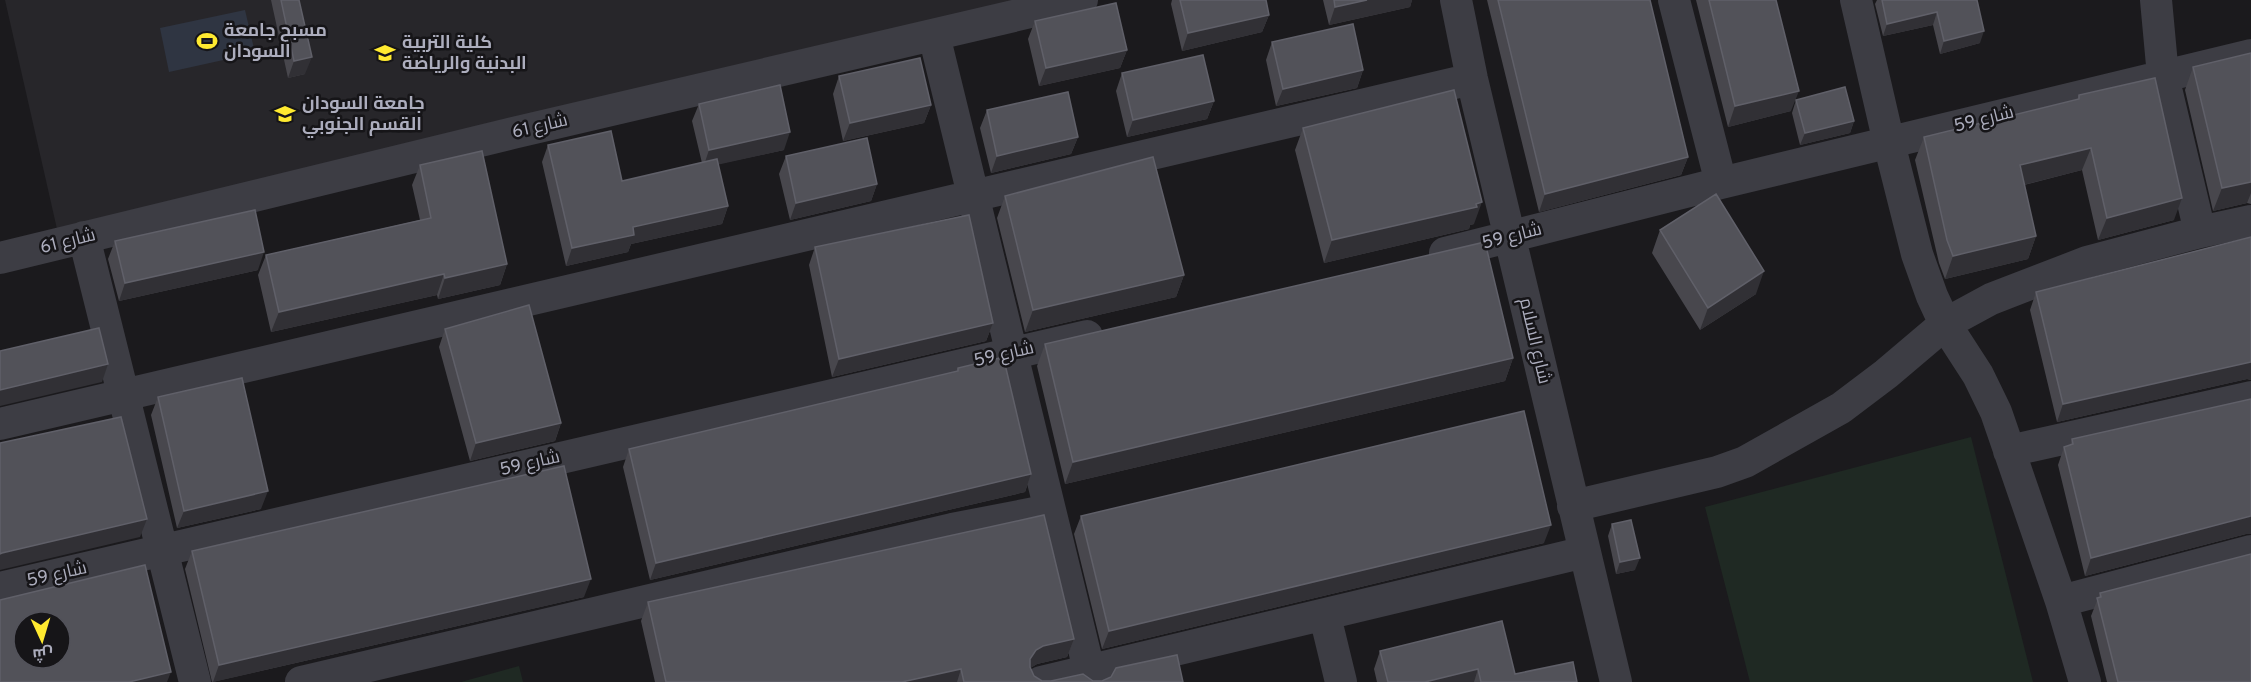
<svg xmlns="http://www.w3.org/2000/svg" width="2251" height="682" font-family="Overpass,Cairo,sans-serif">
	<rect width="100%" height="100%" fill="#1b1a1d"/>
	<path fill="#27262a" d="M5,0h1015l-963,229z"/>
	<path fill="#1f2923" d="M1971,437l62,245h-283l-45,-175z
		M519,666l4,16h-62z"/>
	<path fill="#2f3542" d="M245,10l10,43 -86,19 -9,-44z"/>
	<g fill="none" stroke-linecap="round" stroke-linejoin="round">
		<path stroke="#3d3d44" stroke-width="32" d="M1456,0l16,79 144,603
			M1674,0l47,183
			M1856,0l33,143 28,111 15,42 13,28 33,51 18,37 65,189 24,81
			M2156,0l7,76 37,156
			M934,35l158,647
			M84,237l111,445
			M1445,253l276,-70 530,-128
			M0,258l513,-125 569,-133
			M0,424l1472,-345
			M2009,451l242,-54
			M1573,506l144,-34 28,-10 96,-54 45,-34 59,-50 46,-25 96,-37 113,-30 51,-11
			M0,588l1087,-252
			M2061,601l190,-50
			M1325,616l16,66
			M301,682l651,-153 98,-19
			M1041,682l544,-130"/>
	</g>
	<path fill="#48474d" d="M271,0h28l6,74 -17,4z
		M1172,0h94l3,15 -7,17 -80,19 -11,-47z
		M1323,0h89l-2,7 -81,18z
		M1487,0h163l38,157 -7,18 -142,37z
		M1696,0h80l15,111 -63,16z
		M1877,0h100l3,43 -40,11 -7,-29 -50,11 -8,-32z
		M1035,21l92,29 -7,18 -81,18 -11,-47z
		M1272,42l91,28 -6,18 -81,18 -10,-46z
		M2251,53v151l-4,-1 -34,8 -28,-121 8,-23z
		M1122,73l92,28 -7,18 -80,18 -11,-46z
		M839,76l92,29 -7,18 -81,18 -10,-47z
		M2079,95l95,125 -76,20 -16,-70 -58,15 12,51 -8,23 -83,20 -6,-16 -24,-103 9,-23 153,-37z
		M1796,100l58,21 -4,12 -50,12 -8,-32z
		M699,104l85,46 -66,14 10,42 -6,18 -91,20 -3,8 -62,14 -24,-104 6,-17 74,36 80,-18 -10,-42z
		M987,110l91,27 -7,17 -80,19 -11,-45z
		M1303,128l171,96 -4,1 -1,4 -145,34 -29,-113z
		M786,156l91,28 -6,17 -81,19 -11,-46z
		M420,165l87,99 -7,21 -62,14 -1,-4 -166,37 -13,-57 8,-20 154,-35 -8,-35z
		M1005,196l179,79 -8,22 -151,35 -28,-114z
		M1660,230l96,64 -56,36 -48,-77z
		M2251,237v143l-4,-1 -190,43 -27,-112 6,-18z
		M115,241l143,29 -139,31 -11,-42z
		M815,247l178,76 -7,18 -154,36 -23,-112z
		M445,329l116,94 -6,18 -85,20 -31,-114z
		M1045,344l468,14 -8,23 -440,103 -28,-118z
		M958,368l73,106 -6,18 -375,88 -27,-113 6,-18 327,-77z
		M158,397l103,112 -84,19 -26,-113z
		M2072,439l174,95 -161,42 -27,-111 6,-18 6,-2z
		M1081,516l463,27 -442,106 -28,-115z
		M1612,524l23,46 -19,4 -8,-38z
		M192,551l392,46 -372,85 -27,-113z
		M2100,593l151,89h-144l-16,-66z
		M648,602l426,37 -7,18 -30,7 -7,4 4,8 8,5h9l132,1h-528l-14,-61z
		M1380,651l135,23 62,8h-200l-3,-13z"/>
	<path fill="#313035" d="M1367,0h45l-2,7 -81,18 6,-18z
		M1937,12l-4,13 -50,11 4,-12z
		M1269,15l-7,17 -80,19 6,-18z
		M1984,31l-4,12 -40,11 4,-13z
		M1127,50l-7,18 -81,18 7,-18z
		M312,57l-7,17 -17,4 6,-17z
		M1363,70l-6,18 -81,18 7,-17z
		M1799,91l-8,20 -63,16 7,-21z
		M1214,101l-7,18 -80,18 6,-17z
		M931,105l-7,18 -81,18 7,-18z
		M1854,121l-4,12 -50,12 5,-12z
		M790,132l-6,18 -81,18 6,-18z
		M1078,137l-7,17 -80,19 6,-17z
		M2091,148l-9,22 -70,18 8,-23z
		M1688,157l-7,18 -142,37 6,-18z
		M2251,182v11l-4,10 -34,8 9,-23z
		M877,184l-6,17 -81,19 6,-17z
		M2182,198l-8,22 -76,20 9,-22z
		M1482,202l-8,22 -4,1 -1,4 -145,34 8,-23z
		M728,206l-6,18 -91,20 -3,8 -62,14 6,-18 61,-21z
		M2036,236l-8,23 -83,20 8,-23z
		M264,252l-6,18 -139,31 6,-18z
		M507,264l-7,21 -62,14 7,-21z
		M1764,271l-8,23 -56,36 8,-22z
		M444,274l-7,21 -166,37 8,-20z
		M1184,275l-8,22 -151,35 8,-22z
		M993,323l-7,18 -154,36 7,-18z
		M1513,358l-8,23 -440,103 8,-22z
		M2251,362v18l-4,-1 -190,43 6,-18z
		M108,364l-6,18 -102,24v-16l2,-1z
		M561,423l-6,18 -85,20 6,-18z
		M1031,474l-6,18 -375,88 6,-17z
		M268,491l-7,18 -84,19 7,-17z
		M2251,516v18h-5l-161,42 6,-18z
		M147,519l-7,18 -140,33v-16l2,-1z
		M1551,525l-7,18 -442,106 7,-18z
		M1640,558l-5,12 -19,4 4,-12z
		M591,579l-7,18 -371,85 6,-17z
		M1074,639l-7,18 -30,7 -8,5 1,-10 6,-9 7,-4z
		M961,669l-4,13h-55z
		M1478,669l-4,13h-49z
		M171,672l-4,10h-38z"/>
	<path fill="#525259" stroke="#606069" stroke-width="1.5" fill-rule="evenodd" d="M281,0h18l13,57 -18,4z
		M1180,0h86l3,15 -81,18z
		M1334,0h33l-32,7z
		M1498,0h152l38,157 -143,37z
		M1709,0h67l23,91 -64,15z
		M1882,0h95l7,31 -40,10 -7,-29 -50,12z
		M1116,3l11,47 -81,18 -11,-47z
		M1353,24l10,46 -80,19 -11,-47z
		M2251,53v129l-29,6 -29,-121z
		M1203,55l11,46 -81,19 -11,-47z
		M920,58l11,47 -81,18 -11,-47z
		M2155,78l27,120 -75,20 -16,-70 -71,17 16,71 -83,20 -6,-16 -23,-103 155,-38v-4z
		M780,85l10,47 -81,18 -10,-46z
		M1845,87l9,34 -49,12 -9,-33z
		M1454,90l28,112 -6,2 1,3 -145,33 -29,-112z
		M1068,92l10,45 -81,19 -10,-46z
		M611,131l11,50 95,-22 11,47 -95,21 1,8 -62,13 -24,-103z
		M867,138l10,46 -81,19 -10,-47z
		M482,151l25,113 -62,14 -1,-4 -165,38 -13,-57 165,-37 -11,-53z
		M1153,157l31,118 -151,35 -28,-114z
		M1716,194l48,77 -56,37 -48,-78z
		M255,210l9,42 -139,31 -10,-42z
		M969,215l24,108 -154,36 -24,-112z
		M2251,237v125l-188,42 -27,-112z
		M1485,242l28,116 -440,104 -28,-118z
		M529,305l32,118 -85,20 -31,-114z
		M99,328l9,36 -108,26v-39z
		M1000,358l1,3 3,-1 27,114 -375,89 -27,-114 329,-78v-3z
		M242,378l26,113 -84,20 -26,-114z
		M2251,399v117l-160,42 -27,-111 9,-3 -1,-5z
		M1524,411l27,114 -442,106 -28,-115z
		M121,417l26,102 -145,34 -2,1v-111z
		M564,466l27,113 -372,86 -27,-114z
		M1044,515l30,124 -31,7 -7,4 -6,9v8l4,9 8,5h9l32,-7 10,7h9l9,-4 5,-9 61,-13 6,27h-219l-3,-13 -59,13h-236l-18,-80z
		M1631,520l9,38 -20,4 -8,-38z
		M2251,554v128h-133l-21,-84 4,-1 -1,-4z
		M145,565l26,107 -42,10h-129v-82zM24,622h36v36h-36z
		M1502,621l13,53 58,-12 4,20h-96l-3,-13 -53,13h-37l-8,-31z"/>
	<defs>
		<g id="stadium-bare" transform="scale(1.62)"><path d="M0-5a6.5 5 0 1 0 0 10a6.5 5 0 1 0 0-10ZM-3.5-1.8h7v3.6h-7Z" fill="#ffea30" stroke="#161518" stroke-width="2.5" paint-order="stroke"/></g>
		<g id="university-bare" transform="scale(1.62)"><path d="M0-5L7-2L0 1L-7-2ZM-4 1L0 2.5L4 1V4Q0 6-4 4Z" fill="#ffea30" stroke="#161518" stroke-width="2.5" paint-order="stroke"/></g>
	</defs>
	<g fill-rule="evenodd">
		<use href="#stadium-bare" x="207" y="41"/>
		<use href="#university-bare" x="385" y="53"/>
		<use href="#university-bare" x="285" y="114"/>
	</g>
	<g text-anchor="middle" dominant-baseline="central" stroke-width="5" stroke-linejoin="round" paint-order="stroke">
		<g font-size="18" font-weight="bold" fill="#acadbd" stroke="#161518" text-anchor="start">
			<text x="224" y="31">مسبح جامعة<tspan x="224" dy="21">السودان</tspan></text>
			<text x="402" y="43">كلية التربية<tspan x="402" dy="21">البدنية والرياضة</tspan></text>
			<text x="302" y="104">جامعة السودان<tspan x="302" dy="21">القسم الجنوبي</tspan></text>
		</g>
		<g font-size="18" fill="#acadbd" stroke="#161518">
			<text transform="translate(1984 120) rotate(-14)">شارع 59</text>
			<text transform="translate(540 127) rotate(-13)">شارع 61</text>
			<text transform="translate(1512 237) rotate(-14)">شارع 59</text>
			<text transform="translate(68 242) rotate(-14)">شارع 61</text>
			<text transform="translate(1534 341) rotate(77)">شارع السلام</text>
			<text transform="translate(1004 355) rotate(-13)">شارع 59</text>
			<text transform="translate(530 464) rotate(-13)">شارع 59</text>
			<text transform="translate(57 575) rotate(-13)">شارع 59</text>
		</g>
	</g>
	<g transform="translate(42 640) rotate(176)"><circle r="28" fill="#161518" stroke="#52525a" stroke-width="1.5"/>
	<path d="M0-4.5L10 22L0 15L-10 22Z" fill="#ffea30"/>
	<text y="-9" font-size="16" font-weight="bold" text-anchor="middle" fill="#acadbd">ش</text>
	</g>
</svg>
